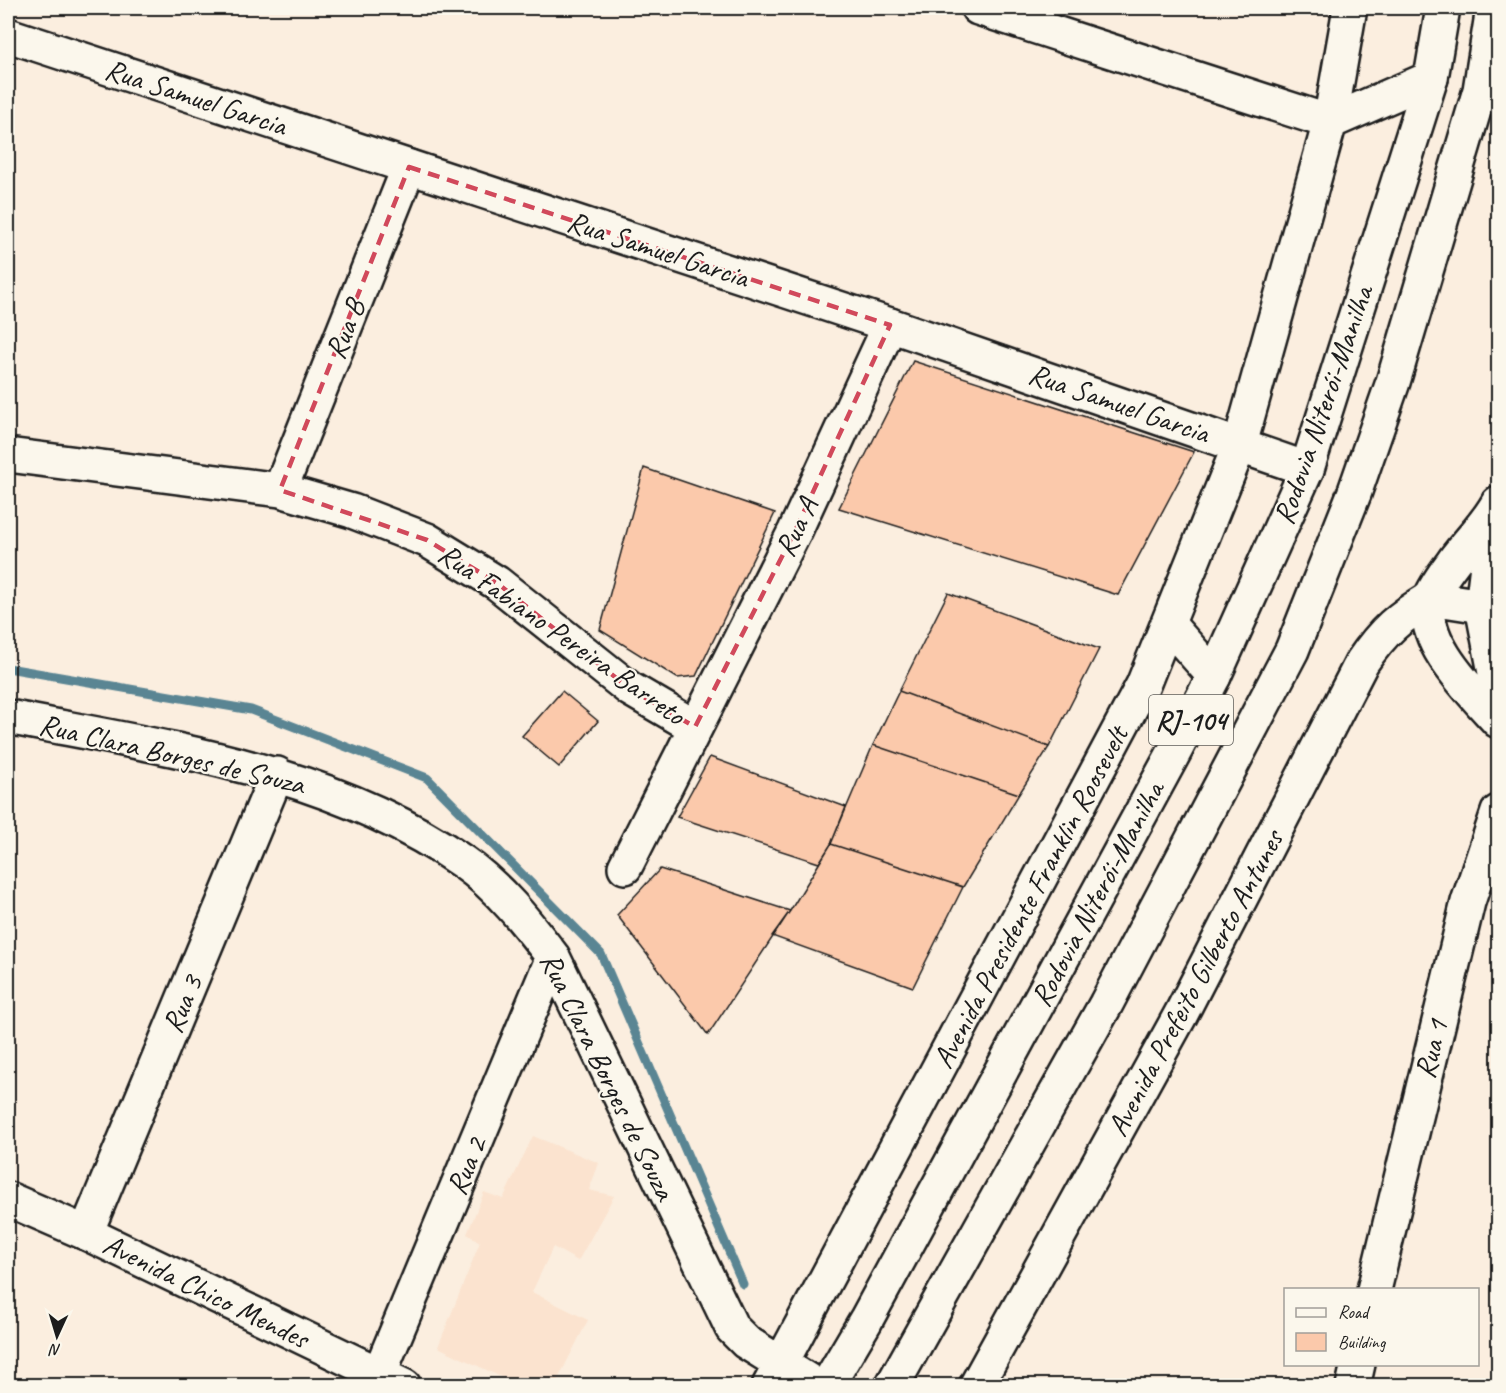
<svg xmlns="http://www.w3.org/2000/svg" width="1506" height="1393" font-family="Caveat,sans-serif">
	<rect width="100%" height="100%" fill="#fbeedf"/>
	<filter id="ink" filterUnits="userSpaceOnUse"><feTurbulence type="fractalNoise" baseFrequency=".0167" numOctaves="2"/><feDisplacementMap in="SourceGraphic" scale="12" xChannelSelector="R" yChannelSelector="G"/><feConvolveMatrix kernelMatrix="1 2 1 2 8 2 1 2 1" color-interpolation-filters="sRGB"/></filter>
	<g filter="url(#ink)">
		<path fill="#fbe3cf" d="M533,1136l66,27 -10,27 25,6 -36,65 -25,-14 -21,45 56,28 -33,65h-37l-80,-38 42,-105 -13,-8 17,-42 19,7z"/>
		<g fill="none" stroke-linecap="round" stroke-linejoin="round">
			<path stroke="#5a8593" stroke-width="9" d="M8,668l243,42 176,68 174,176 142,330"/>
		</g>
		<path fill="#fbc9ab" stroke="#1c1c1c" stroke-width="1.5" d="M913,361l281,91 -76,143 -279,-87z
			M644,468l131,45 -79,163 -19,2 -77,-48z
			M948,593l151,56 -50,98 -150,-56z
			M562,691l36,30 -39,46 -37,-31z
			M899,691l150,56 -30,47 -146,-49z
			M873,745l146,49 -56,93 -132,-43z
			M710,757l136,50 -15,37 -12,19 -142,-46z
			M831,844l132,43 -50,100 -141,-51 18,-25z
			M660,869l130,42 -82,124 -91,-120z"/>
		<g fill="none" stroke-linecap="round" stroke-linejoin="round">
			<g stroke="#1c1c1c" stroke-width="38">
				<path id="street" d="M978,8l352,114 101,-44
					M8,455l272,35 72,21 75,29 70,43 133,106 65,38
					M280,490l129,-323
					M1498,503c-13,23 -27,35 -42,55 -8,11 -20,26 -25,39 -15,42 42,96 67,124
					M1498,524l-11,41 -5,41 16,82
					M1169,625l45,51
					M8,717c156,31 321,52 455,145 36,25 64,61 90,95l179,371 14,14 71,44
					M625,867l170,-336 95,-206
					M86,1233l191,-459
					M1374,1290l94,-388 30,-90
					M379,1374l174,-417
					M769,1386l374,-701 97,-241 90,-322 20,-114
					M976,1386l205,-372 181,-352c21,-31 37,-45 69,-64l51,8
					M1353,1386l5,-22"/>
			</g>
			<g stroke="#1c1c1c" stroke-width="38">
				<path id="secondary" d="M8,35l882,290 417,144
					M8,1199l78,34 318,153"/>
			</g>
			<g stroke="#1c1c1c" stroke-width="38">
				<path id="highway" d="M827,1386l39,-66 311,-573 37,-71 93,-207 124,-391 12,-70
					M892,1386l214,-382 186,-354 62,-156 39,-112 87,-292 13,-82"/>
			</g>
			<use href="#street" stroke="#fbf7ec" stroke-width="33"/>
			<use href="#secondary" stroke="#fbf7ec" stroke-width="33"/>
			<use href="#highway" stroke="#fbf7ec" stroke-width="33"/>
		</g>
	</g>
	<path fill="none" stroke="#d1495b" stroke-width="4.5" stroke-dasharray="12 8" stroke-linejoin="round" d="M409,167l481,158 -95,206 -100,196 -65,-38 -133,-106 -70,-43 -147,-50z"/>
	<g text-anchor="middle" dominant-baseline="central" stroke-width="4.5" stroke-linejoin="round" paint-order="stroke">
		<rect fill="#fbf7ec" stroke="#5f5e5a" stroke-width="1.5" x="1149" y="695" width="84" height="50" rx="4.5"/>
		<g font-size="28" font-weight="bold" fill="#1c1c1c">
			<text x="1191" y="720">RJ-104</text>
		</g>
		<g font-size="30" fill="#1c1c1c" stroke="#fbf7ec">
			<text transform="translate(196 97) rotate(18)">Rua Samuel Garcia</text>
			<text transform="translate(658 249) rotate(18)">Rua Samuel Garcia</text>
			<text transform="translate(345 329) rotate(-68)">Rua B</text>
			<text transform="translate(1119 403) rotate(19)">Rua Samuel Garcia</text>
			<text transform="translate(1323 405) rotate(-71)">Rodovia Niterói-Manilha</text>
			<text transform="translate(796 527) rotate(-64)">Rua A</text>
			<text transform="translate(562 634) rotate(35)">Rua Fabiano Pereira Barreto</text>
			<text transform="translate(172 754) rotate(13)">Rua Clara Borges de Souza</text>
			<text transform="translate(1097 894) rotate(-62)">Rodovia Niterói-Manilha</text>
			<text transform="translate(1030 897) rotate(-62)">Avenida Presidente Franklin Roosevelt</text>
			<text transform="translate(1195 983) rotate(-62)">Avenida Prefeito Gilberto Antunes</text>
			<text transform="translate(182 1004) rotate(-67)">Rua 3</text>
			<text transform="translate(1431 1049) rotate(-76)">Rua 1</text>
			<text transform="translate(608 1076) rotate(64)">Rua Clara Borges de Souza</text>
			<text transform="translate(466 1166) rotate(-67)">Rua 2</text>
			<text transform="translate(206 1291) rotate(26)">Avenida Chico Mendes</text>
		</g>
	</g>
	<rect width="1506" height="1393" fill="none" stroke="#fbf7ec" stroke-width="30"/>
	<rect x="15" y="15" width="1476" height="1363" fill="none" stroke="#1c1c1c" stroke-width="2" filter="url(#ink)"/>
	<rect x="1284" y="1288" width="195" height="78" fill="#fbf7ec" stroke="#a29f99" stroke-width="1.5"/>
	<rect x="1296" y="1308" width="30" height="9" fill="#fbf7ec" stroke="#a29f99" stroke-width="1.5"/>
	<text x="1338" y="1318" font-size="18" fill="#1c1c1c">Road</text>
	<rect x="1296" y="1333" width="30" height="18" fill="#fbc9ab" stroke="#a29f99" stroke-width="1.5"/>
	<text x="1338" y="1348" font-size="18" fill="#1c1c1c">Building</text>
	<g transform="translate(57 1336) rotate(184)" stroke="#fbf7ec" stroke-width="4.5" paint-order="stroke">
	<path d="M0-4.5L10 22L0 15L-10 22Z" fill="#1c1c1c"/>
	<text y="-9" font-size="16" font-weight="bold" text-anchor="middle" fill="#1c1c1c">N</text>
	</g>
</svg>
